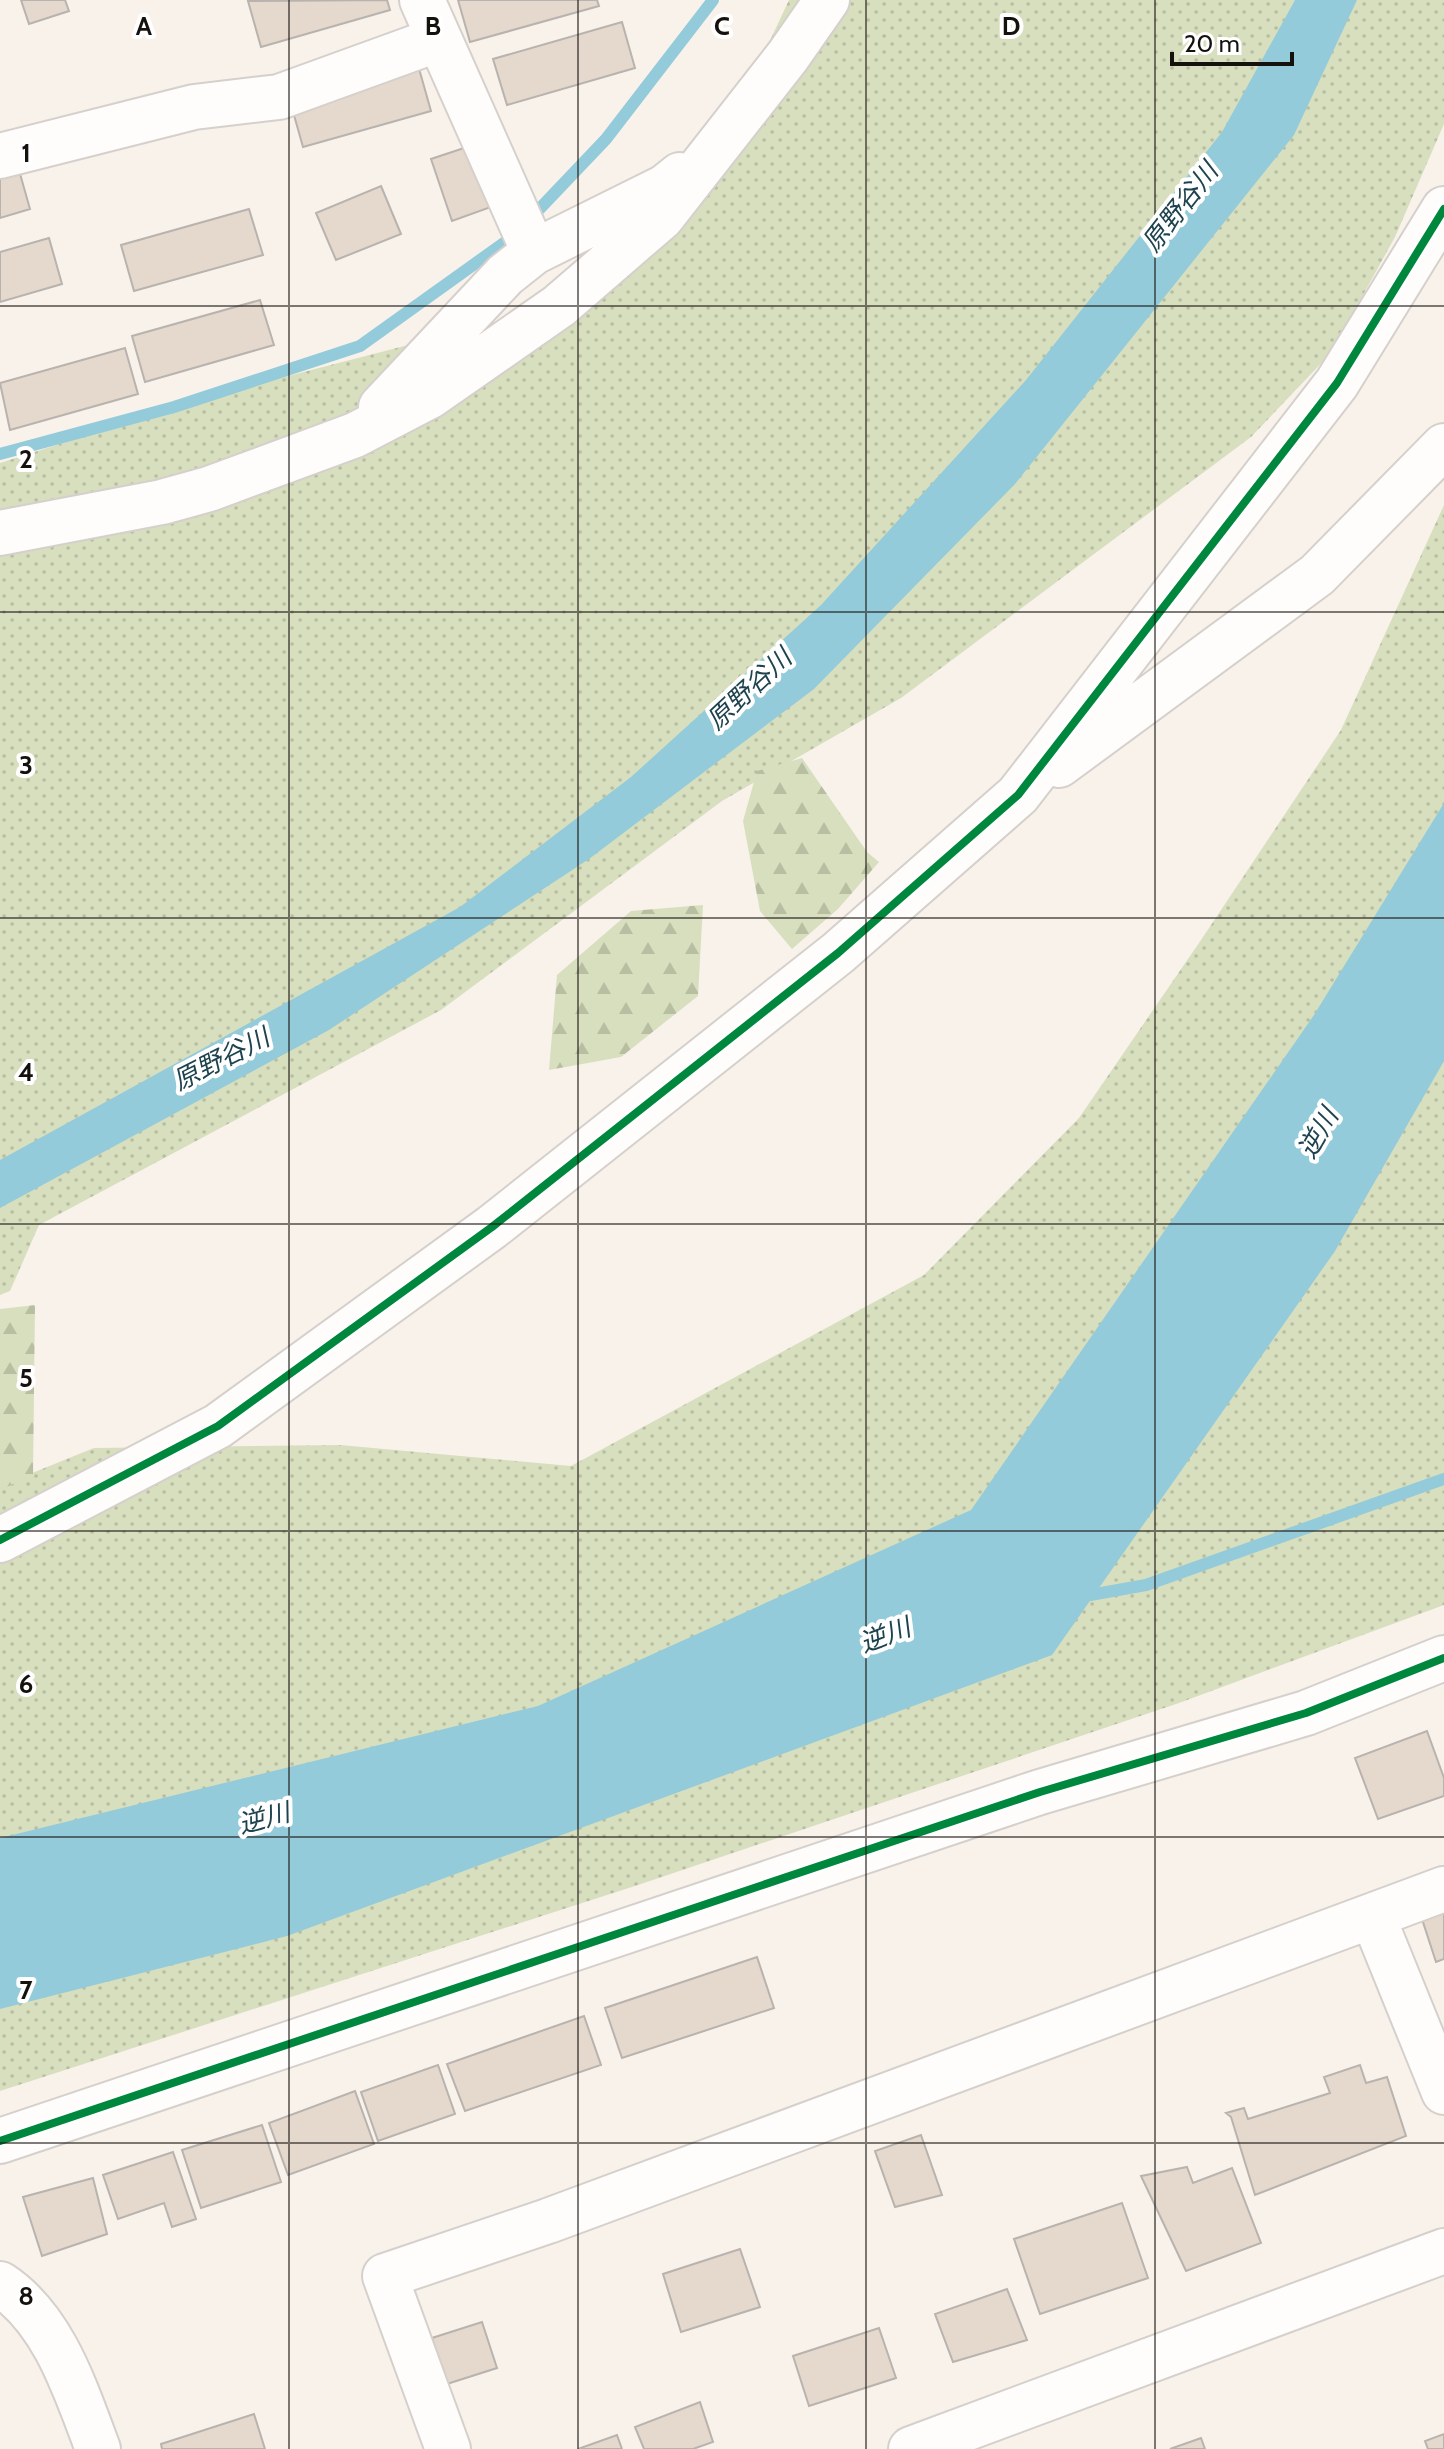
<svg xmlns="http://www.w3.org/2000/svg" width="1444" height="2449" font-family="Cabin,'Noto Sans JP',sans-serif">
	<defs>
		<pattern id="grass-dots" width="8" height="8" patternUnits="userSpaceOnUse" patternTransform="scale(2)"><rect width="8" height="8" fill="#d8dfbe"/><path d="M2 2h.1M6 6h.1" fill="none" stroke="#b8bea2" stroke-width="1.8" stroke-linecap="round"/></pattern>
		<pattern id="forest-firs" width="22" height="20" patternUnits="userSpaceOnUse" patternTransform="scale(2)"><rect width="22" height="20" fill="#d8dfbe"/><path d="M5 1l3.5 6h-7zM16 11l3.5 6h-7z" fill="#b8bea2"/></pattern>
	</defs>
	<rect width="100%" height="100%" fill="#f8f2eb"/>
	<path fill="url(#grass-dots)" d="M789,0h655v124l-49,113 -64,116 -80,84 -350,261 -179,103 -281,209 -402,215 -29,66 -10,4v-832l210,-67 349,-90 166,-170z
		M1444,505v1100l-265,98 -541,182 -638,206v-605l94,-38 246,-3 231,21 353,-191 155,-157 122,-178 140,-210z"/>
	<path fill="url(#forest-firs)" d="M802,758l65,94 12,10 -41,47 -46,40 -32,-38 -17,-90 14,-50z
		M703,905l-5,91 -77,61 -72,13 8,-95 74,-64z
		M35,1305l-2,170 -33,15v-181z"/>
	<path fill="#94cbda" d="M1295,0h62l-63,135 -279,349 -201,205 -225,170 -260,171 -329,178v-48l460,-253 171,-130 190,-172 205,-225 196,-248z
		M1444,803v258l-109,190 -283,404 -765,281 -287,73v-171l538,-132 433,-196 343,-495z"/>
	<g fill="none" stroke-linecap="round" stroke-linejoin="round">
		<path stroke="#94cbda" stroke-width="12" d="M528,221l78,-82 107,-139
			M0,454l174,-47 186,-61 155,-111
			M1079,1597l67,-12 298,-106"/>
	</g>
	<path fill="#e5d8cc" stroke="#b8b3ae" stroke-width="2" d="M21,0h44l4,11 -40,13z
		M387,0l3,10 -129,37 -13,-46z
		M458,0h139l2,6 -129,36z
		M622,22l13,46 -128,37 -14,-46z
		M418,65l13,46 -128,36 -13,-46z
		M470,146l21,61 -39,14 -21,-62z
		M17,163l13,46 -30,9v-50z
		M381,186l20,48 -65,26 -20,-47z
		M249,209l14,46 -129,36 -13,-46z
		M49,238l13,46 -62,18v-50z
		M260,300l14,45 -129,37 -13,-46z
		M125,348l13,46 -128,36 -10,-47z
		M1427,1731l17,47v18l-66,23 -23,-61z
		M1444,1911v48l-8,3 -14,-43z
		M757,1957l17,51 -152,50 -17,-50z
		M584,2016l17,49 -136,46 -18,-47z
		M438,2065l17,49 -77,27 -17,-49z
		M1360,2065l6,18 21,-6 19,59 -151,59 -24,-78 -5,-4 18,-5 4,11 82,-26 -6,-16z
		M355,2091l19,53 -86,31 -19,-52z
		M262,2125l19,57 -80,26 -19,-58z
		M921,2135l21,60 -47,12 -20,-56z
		M173,2152l23,67 -24,8 -8,-24 -46,16 -15,-44z
		M1187,2167l6,16 39,-15 29,75 -75,28 -45,-95z
		M93,2178l14,56 -65,22 -19,-59z
		M1122,2203l26,75 -108,36 -26,-75z
		M740,2249l20,58 -79,25 -18,-58z
		M1007,2289l20,51 -74,22 -18,-48z
		M482,2322l15,46 -50,16 -15,-46z
		M879,2328l17,50 -87,28 -16,-50z
		M700,2402l13,40 -20,7h-49l-9,-22z
		M254,2414l11,35h-103l-1,-5z
		M1444,2434v15h-16l-3,-8z
		M617,2435l5,14h-44z
		M1201,2438l4,11h-35z"/>
	<g fill="none" stroke-linecap="round" stroke-linejoin="round">
		<g stroke="#d5d0cb" stroke-width="48">
			<path id="street" d="M422,0l112,252
				M0,156l194,-49 85,-10 160,-58
				M381,407l124,-132 29,-23 131,-65 15,-12
				M0,533l162,-31 47,-13 146,-54 75,-39 129,-90 103,-89 126,-161 39,-56
				M1059,765l258,-190 127,-129
				M0,1540l218,-114 274,-199 346,-274 180,-158 319,-412 107,-174
				M1373,1917l71,175
				M0,2141l1040,-349 266,-79 138,-55
				M0,2284c54,35 76,107 98,165
				M448,2449l-63,-173 163,-55 896,-332"/>
		</g>
		<g stroke="#d5d0cb" stroke-width="48">
			<path id="secondary" d="M911,2449l533,-198"/>
		</g>
		<use href="#street" stroke="#fefdfc" stroke-width="44"/>
		<use href="#secondary" stroke="#fefdfc" stroke-width="44"/>
		<g stroke="#fff" stroke-width="13">
			<path id="cycleway" d="M0,1540l218,-114 274,-199 346,-274 180,-158 319,-412 107,-174
				M0,2141l1040,-349 266,-79 138,-55"/>
		</g>
		<use href="#cycleway" stroke="#00873e" stroke-width="8"/>
	</g>
	<path fill="none" stroke="#15110d" stroke-width="2" stroke-opacity="0.55" d="M289,0v2449M578,0v2449M866,0v2449M1155,0v2449M0,306h1444M0,612h1444M0,918h1444M0,1224h1444M0,1531h1444M0,1837h1444M0,2143h1444"/>
	<g text-anchor="middle" dominant-baseline="central" stroke-width="8" stroke-linejoin="round" paint-order="stroke">
		<g font-size="26" font-style="italic" fill="#1e434f" stroke="#fff">
			<text transform="translate(1180 207) rotate(-52)">原野谷川</text>
			<text transform="translate(749 689) rotate(-43)">原野谷川</text>
			<text transform="translate(221 1059) rotate(-27)">原野谷川</text>
			<text transform="translate(1318 1133) rotate(-60)">逆川</text>
			<text transform="translate(885 1635) rotate(-21)">逆川</text>
			<text transform="translate(264 1818) rotate(-15)">逆川</text>
		</g>
	</g>
	<g font-size="26" text-anchor="middle" font-weight="bold" fill="#15110d" stroke="#fff" stroke-width="8" stroke-linejoin="round" paint-order="stroke">
		<text x="144" y="35">A</text>
		<text x="433" y="35">B</text>
		<text x="722" y="35">C</text>
		<text x="1011" y="35">D</text>
		<text x="26" y="162">1</text>
		<text x="26" y="468">2</text>
		<text x="26" y="774">3</text>
		<text x="26" y="1081">4</text>
		<text x="26" y="1387">5</text>
		<text x="26" y="1693">6</text>
		<text x="26" y="1999">7</text>
		<text x="26" y="2305">8</text>
	</g>
	<path d="M1172 52v12h120v-12" fill="none" stroke="#15110d" stroke-width="4"/>
	<text x="1184" y="52" font-size="24" fill="#15110d" stroke="#ffffff" stroke-width="6" paint-order="stroke">20 m</text>
</svg>
